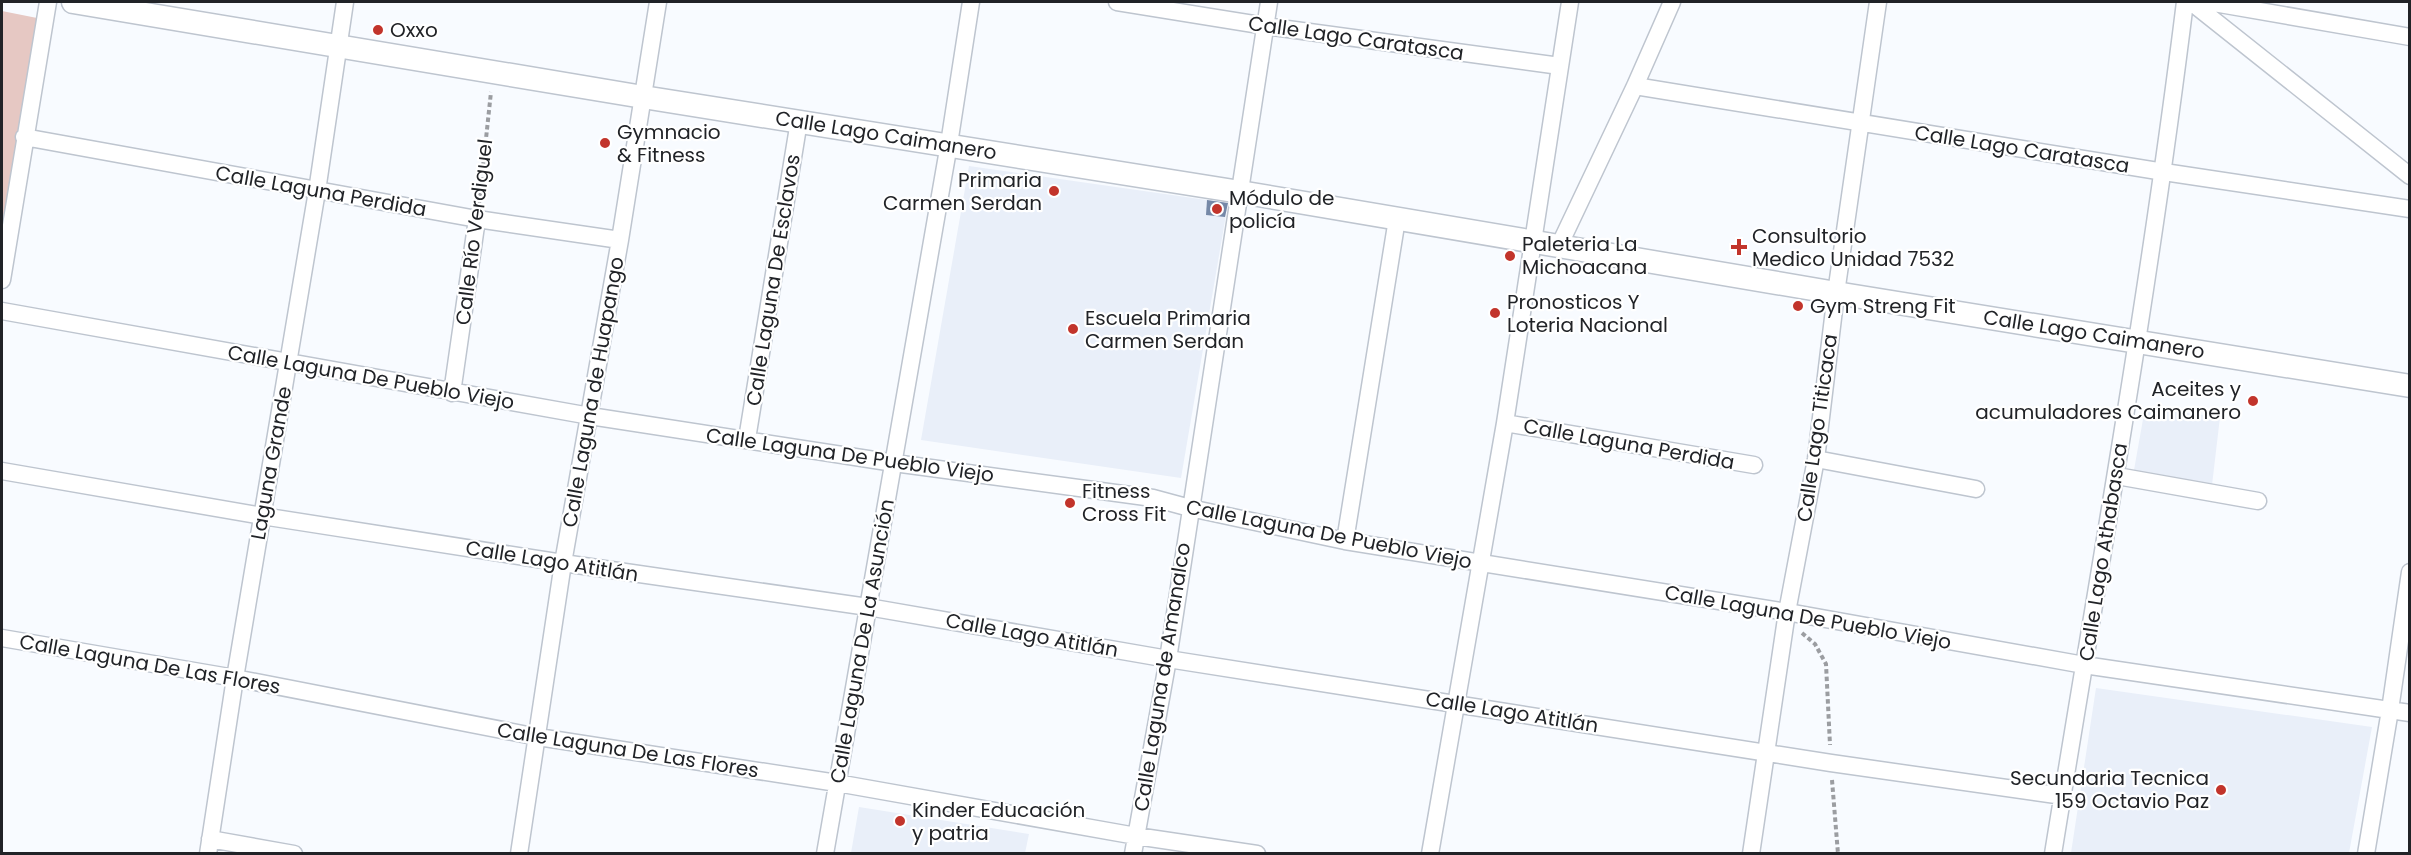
<svg xmlns="http://www.w3.org/2000/svg" width="2411" height="855" font-family="Poppins,sans-serif">
	<rect width="100%" height="100%" fill="#f8fbff"/>
	<path fill="#e9eff9" d="M969,166l259,37 -47,275 -260,-38z
		M2145,408l75,9 -8,68 -78,-15z
		M2096,688l276,39 -23,126h-278z
		M859,807l170,27 -4,19h-174z"/>
	<path fill="#e6c8c3" d="M2,11l35,7 -35,210z"/>
	<path fill="#7588a7" d="M1207,200l21,3 -3,14 -19,-2z"/>
	<g fill="none" stroke-linecap="round" stroke-linejoin="round">
		<g stroke="#bec5cf" stroke-width="19">
			<path id="street" d="M1117,2l149,24 294,40
				M2191,2l219,174
				M2208,2l202,35
				M1635,86l529,86 246,37
				M24,137l453,82 143,21
				M1559,246l76,-160 37,-84
				M2,280l46,-278
				M2,311l588,105 304,47 259,35 37,10 155,33 442,71 297,53 326,48
				M452,393l25,-174
				M1505,423l249,42
				M747,439l52,-318
				M1816,459l160,30
				M2,471l260,45 301,47 305,44 300,52 287,45 376,59 232,33
				M2117,476l141,25
				M1345,541l52,-322
				M2,638l233,40 303,59 299,46 299,53 121,18
				M210,839l84,15
				M208,854l27,-176 82,-487 28,-189
				M519,854l44,-291 57,-323 38,-238
				M825,854l124,-710 22,-142
				M1133,854l35,-195 101,-657
				M1430,854l75,-431 65,-421
				M1751,854l36,-242 29,-153 20,-166 42,-291
				M2053,854c46,-284 97,-567 132,-852
				M2366,854l24,-144 20,-138"/>
		</g>
		<g stroke="#bec5cf" stroke-width="25">
			<path id="secondary" d="M73,2l570,95 597,95 596,101 574,93"/>
		</g>
		<path stroke="#9b9da1" stroke-width="4" stroke-dasharray="4.5 3" stroke-linecap="butt" d="M479,204l12,-112
			M1802,633l13,11 11,20 4,81
			M1832,780l6,74"/>
		<use href="#street" stroke="#fff" stroke-width="16"/>
		<use href="#secondary" stroke="#fff" stroke-width="22"/>
	</g>
	<g fill="#c2342b" stroke="#fff" stroke-width="2">
		<circle cx="378" cy="30" r="6"/>
		<circle cx="605" cy="143" r="6"/>
		<circle cx="1054" cy="191" r="6"/>
		<circle cx="1217" cy="209" r="6"/>
		<path d="M1736 238h6v6h6v6h-6v6h-6v-6h-6v-6h6z"/>
		<circle cx="1510" cy="256" r="6"/>
		<circle cx="1798" cy="306" r="6"/>
		<circle cx="1495" cy="313" r="6"/>
		<circle cx="1073" cy="329" r="6"/>
		<circle cx="2253" cy="401" r="6"/>
		<circle cx="1070" cy="503" r="6"/>
		<circle cx="2221" cy="790" r="6"/>
		<circle cx="900" cy="821" r="6"/>
	</g>
	<g text-anchor="middle" dominant-baseline="central" stroke-width="4.5" stroke-linejoin="round" paint-order="stroke">
		<g font-size="20" fill="#212327" stroke="#fff" text-anchor="start">
			<text x="390" y="30">Oxxo</text>
			<text x="617" y="132">Gymnacio<tspan x="617" dy="23">&amp; Fitness</tspan></text>
			<text x="1042" y="180" text-anchor="end">Primaria<tspan x="1042" dy="23">Carmen Serdan</tspan></text>
			<text x="1229" y="198">Módulo de<tspan x="1229" dy="23">policía</tspan></text>
			<text x="1752" y="236">Consultorio<tspan x="1752" dy="23">Medico Unidad 7532</tspan></text>
			<text x="1522" y="244">Paleteria La<tspan x="1522" dy="23">Michoacana</tspan></text>
			<text x="1507" y="302">Pronosticos Y<tspan x="1507" dy="23">Loteria Nacional</tspan></text>
			<text x="1810" y="306">Gym Streng Fit</text>
			<text x="1085" y="318">Escuela Primaria<tspan x="1085" dy="23">Carmen Serdan</tspan></text>
			<text x="2241" y="389" text-anchor="end">Aceites y<tspan x="2241" dy="23">acumuladores Caimanero</tspan></text>
			<text x="1082" y="491">Fitness<tspan x="1082" dy="23">Cross Fit</tspan></text>
			<text x="2209" y="778" text-anchor="end">Secundaria Tecnica<tspan x="2209" dy="23">159 Octavio Paz</tspan></text>
			<text x="912" y="810">Kinder Educación<tspan x="912" dy="23">y patria</tspan></text>
		</g>
		<g font-size="20" fill="#212327" stroke="#fff">
			<text transform="translate(1356 38) rotate(8)">Calle Lago Caratasca</text>
			<text transform="translate(886 135) rotate(9)">Calle Lago Caimanero</text>
			<text transform="translate(2022 149) rotate(9)">Calle Lago Caratasca</text>
			<text transform="translate(321 191) rotate(10)">Calle Laguna Perdida</text>
			<text transform="translate(474 232) rotate(-83)">Calle Río Verdiguel</text>
			<text transform="translate(773 280) rotate(-81)">Calle Laguna De Esclavos</text>
			<text transform="translate(2094 334) rotate(9)">Calle Lago Caimanero</text>
			<text transform="translate(371 377) rotate(10)">Calle Laguna De Pueblo Viejo</text>
			<text transform="translate(593 392) rotate(-80)">Calle Laguna de Huapango</text>
			<text transform="translate(1817 428) rotate(-82)">Calle Lago Titicaca</text>
			<text transform="translate(1629 444) rotate(10)">Calle Laguna Perdida</text>
			<text transform="translate(850 455) rotate(8)">Calle Laguna De Pueblo Viejo</text>
			<text transform="translate(271 463) rotate(-80)">Laguna Grande</text>
			<text transform="translate(1329 534) rotate(11)">Calle Laguna De Pueblo Viejo</text>
			<text transform="translate(2103 552) rotate(-81)">Calle Lago Athabasca</text>
			<text transform="translate(552 561) rotate(9)">Calle Lago Atitlán</text>
			<text transform="translate(1808 617) rotate(10)">Calle Laguna De Pueblo Viejo</text>
			<text transform="translate(1032 635) rotate(10)">Calle Lago Atitlán</text>
			<text transform="translate(862 641) rotate(-80)">Calle Laguna De La Asunción</text>
			<text transform="translate(150 664) rotate(10)">Calle Laguna De Las Flores</text>
			<text transform="translate(1162 677) rotate(-81)">Calle Laguna de Amanalco</text>
			<text transform="translate(1512 712) rotate(9)">Calle Lago Atitlán</text>
			<text transform="translate(628 750) rotate(9)">Calle Laguna De Las Flores</text>
		</g>
	</g>
	<rect width="2411" height="855" fill="none" stroke="#212327" stroke-width="6"/>
</svg>
